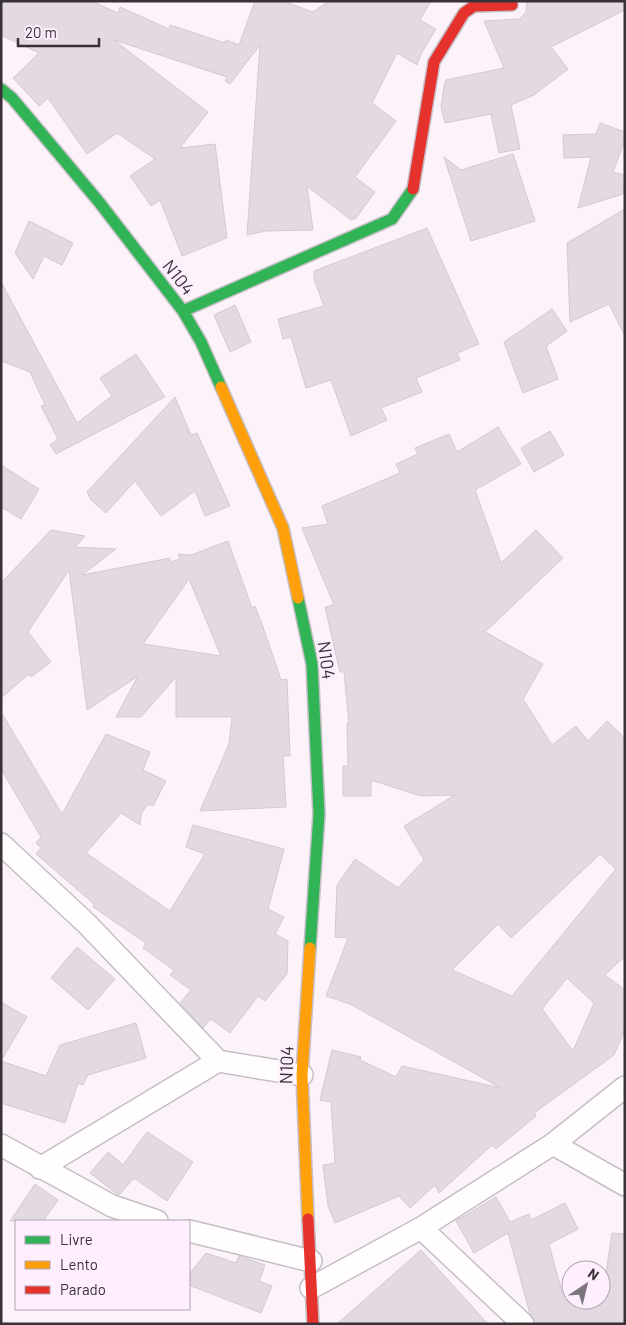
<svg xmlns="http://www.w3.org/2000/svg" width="626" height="1325" font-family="Barlow,sans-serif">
	<rect width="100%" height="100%" fill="#fcf2fa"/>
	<path fill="#e3dae1" stroke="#d3c9d0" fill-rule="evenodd" d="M1,1h90l27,12 2,-6 49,22 1,-4 55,18 1,-3 13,5 16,-44h28l30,11 16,-11h102l-11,19 16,9 -15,25 -4,11 -20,-12 -25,50 24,18 -41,56 20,15 -19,26 -5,2 -44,-34 6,44 -47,1 -19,4 13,-190 -30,39 -5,-3 2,-4 -113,-37 94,72 -28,36 35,-4 12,94 -45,18 -22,-56 -9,6 -21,-30 25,-17 -38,-26 -30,21 -39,-56 -9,8 -26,-28 26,-25 -38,-18z
		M527,1h98v9l-74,37 17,22 -34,26 -23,10 9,44 -21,4 -8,-39 -46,9 -4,-16 3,-21 2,-6 58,-12 -20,-47 36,-2 6,-7z
		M600,123l25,9v8l-12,32 12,3 -2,19 -45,14 13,-51 -27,1 -1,-23 33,-1z
		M513,154l22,67 -64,20 -27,-84 17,13z
		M625,209v127l-16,-32 -39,18 -3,-79z
		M29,221l44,22 -11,22 -18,-9 -11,23 -18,-26z
		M427,228l52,116 -22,9 3,7 -44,18 6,14 -41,16 6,12 -36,16 -20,-56 -25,8 -15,-51 -8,2 -5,-20 46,-13 -10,-27v-8z
		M1,282l76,141 35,-27 -12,-18 36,-24 29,43 -109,57 -6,-9 8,-6 -17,-33 4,-1 -15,-33 -29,-11z
		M235,305l16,37 -21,10 -16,-37z
		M552,309l15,22 -21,15 12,33 -35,14 -19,-51z
		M175,397l16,38 6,-2 33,73 -25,10 -10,-25 -34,25 -26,-35 -29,32 -15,-13 -4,-8z
		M498,427l23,37 -46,26 26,73 35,-33 27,28 -78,74 58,32 -20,35 29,46 24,-19 12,15 19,-20 18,17v218l-20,19 20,15v40l-11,25 -80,58 2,3 -40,33 -4,-4 -53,48 -4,-8 -25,23 -11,-12 -64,27 -7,-17 -5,-41 12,-2 -4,-61 -11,-2 12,-50 29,7 -1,3 36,17 6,-11 99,22 -151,-84 -24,-8 22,-58 -13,-1 2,-52 18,-26 43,29 26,-28 -20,-34 51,-31 -34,1 -50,-16v16h-28v-30h5l-1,-43 2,1 -5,-52h-4l-15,-65 9,-2 -32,-77 26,-4 -6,-18 78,-33 -4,-9 22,-10 -3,-6 34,-14 8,18zM600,854l16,15 -104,127 -60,-26 46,-46 13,14zM567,978l27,25 -21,48 -31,-42z
		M550,431l14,24 -30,17 -13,-24z
		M1,465l38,24 -18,30 -20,-12z
		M51,530l34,6 -10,11 41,2 -34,26 88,-17v4l10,-3 -2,-5 13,1 37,-14 24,67 3,-2 8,21 18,53 6,-1 3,77h-7l3,51 -86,4 29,-67 3,-27h-56v-40l-35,40h-25l22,-41 -51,34 -18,-140 -41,62 23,30 -20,15 -2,-3 -28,24v-115zM189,579l32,77 -78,-12z
		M1,712l61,102 44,-80 44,18 -7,18 23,11 -13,25 -5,-2 -7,10 -1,11 -19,-12 -35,40 84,58 35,-57 -19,-7 7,-22 91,24 -16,60 16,8 -9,17 13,7 -1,33 -22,27 -7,-5 -28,37 -19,-14 -8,9 -23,-25 11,-13 -21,-15 4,-5 -31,-22 3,-5 -53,-36 1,-3 -58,-50 5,-6 -5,-5 5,-6 -40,-68z
		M77,947l38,32 -27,31 -37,-32z
		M1,1002l26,15 -26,44z
		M136,1023l10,35 -58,17 -5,10 -5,-2 -13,40 -64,-20v-42l45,15 14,-31z
		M147,1132l46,30 -26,39 -33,-23 -15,17 -2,-1 -27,-21 18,-21 15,13z
		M35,1184l23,16 -15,21h-33z
		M496,1197l14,25 19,-8 2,6 34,-17 13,26 -29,15 15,56h38l10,-67 13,1v90h-90l-5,-10 -22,-81 -34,20 -18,-32z
		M421,1250l67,74h-151z
		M206,1253l30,10 3,-7 26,9 -6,16 13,5 -11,27 -72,-28 2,-13z"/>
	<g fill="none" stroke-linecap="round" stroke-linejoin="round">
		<g stroke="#c6bec5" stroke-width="24">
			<path id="street" d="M1,844l86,80 131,137 84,14
				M553,1144l72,41
				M1,1145l111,61 45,15
				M40,1168l178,-107
				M421,1228l102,96
				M189,1231l122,30
				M311,1288l110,-60 132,-84 72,-57"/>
		</g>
		<g stroke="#c6bec5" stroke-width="14">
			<path id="fast" d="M1,89l11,9 87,104 84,109 18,31 20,45
				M183,311l209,-92 21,-30
				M298,598l14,66 7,150 -9,134"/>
		</g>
		<g stroke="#c6bec5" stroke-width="14">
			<path id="slow" d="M221,387l62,141 15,70
				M308,1219l-6,-144 8,-127"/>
		</g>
		<g stroke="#c6bec5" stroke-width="14">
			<path id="jam" d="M413,189l21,-127 30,-49 10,-7 38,-1
				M308,1219l5,105"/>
		</g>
		<use href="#street" stroke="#fffdfe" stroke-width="21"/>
		<use href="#fast" stroke="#30b455" stroke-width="11"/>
		<use href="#slow" stroke="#ff9f0a" stroke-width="11"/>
		<use href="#jam" stroke="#e5322d" stroke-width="11"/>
	</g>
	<g text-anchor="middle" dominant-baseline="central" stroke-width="4.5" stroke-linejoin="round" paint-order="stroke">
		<g font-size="18" fill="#393138" stroke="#ffeffe">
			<text transform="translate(179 277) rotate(52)">N104</text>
			<text transform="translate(327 660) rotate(82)">N104</text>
			<text transform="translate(286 1065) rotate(-88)">N104</text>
		</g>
	</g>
	<rect width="626" height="1325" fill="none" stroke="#393138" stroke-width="5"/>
	<rect x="15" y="1220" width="175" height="90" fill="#ffeffe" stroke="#b0a3af"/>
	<rect x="25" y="1236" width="25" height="8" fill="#30b455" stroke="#b0a3af"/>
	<text x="60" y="1245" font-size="15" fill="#393138">Livre</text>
	<rect x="25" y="1261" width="25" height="8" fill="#ff9f0a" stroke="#b0a3af"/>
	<text x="60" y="1270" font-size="15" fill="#393138">Lento</text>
	<rect x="25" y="1286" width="25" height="8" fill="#e5322d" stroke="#b0a3af"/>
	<text x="60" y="1295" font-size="15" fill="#393138">Parado</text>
	<g transform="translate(586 1285) rotate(35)"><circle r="24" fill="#ffeffe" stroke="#b0a3af"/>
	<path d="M0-4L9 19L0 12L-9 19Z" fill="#7d757c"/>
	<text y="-8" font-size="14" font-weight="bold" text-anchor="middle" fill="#393138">N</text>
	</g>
	<path d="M18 38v8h81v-8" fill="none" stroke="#393138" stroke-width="2.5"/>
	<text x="25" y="38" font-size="15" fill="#393138" stroke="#ffeffe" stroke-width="4" paint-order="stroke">20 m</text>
</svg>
